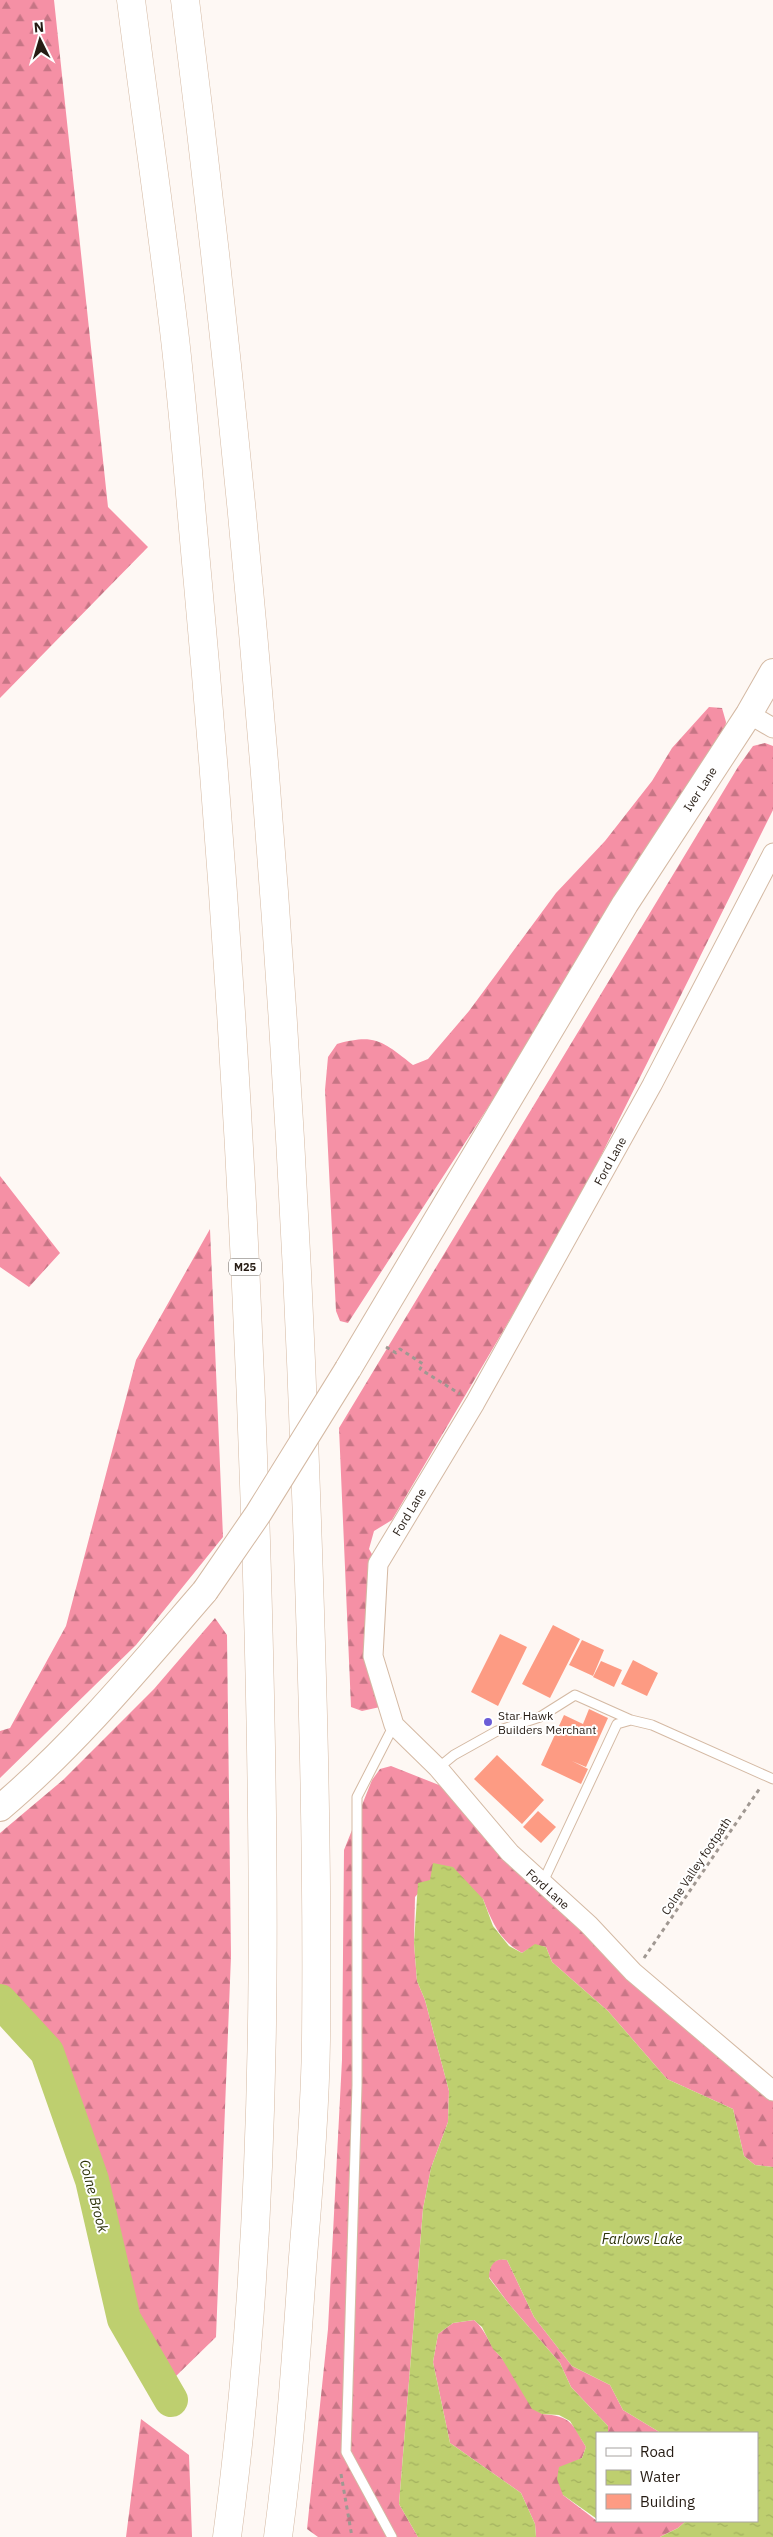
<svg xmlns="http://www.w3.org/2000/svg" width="773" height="2537" font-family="'IBM Plex Sans',sans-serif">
	<defs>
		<pattern id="forest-firs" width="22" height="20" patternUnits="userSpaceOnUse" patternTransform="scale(1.25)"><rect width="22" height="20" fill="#f590a5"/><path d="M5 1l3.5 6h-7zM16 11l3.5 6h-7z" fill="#c67585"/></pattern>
		<pattern id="water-ripples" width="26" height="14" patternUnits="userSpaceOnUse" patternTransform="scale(1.25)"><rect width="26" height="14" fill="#becf6f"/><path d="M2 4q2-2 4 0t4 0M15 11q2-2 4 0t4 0" fill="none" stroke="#a3b15f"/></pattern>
	</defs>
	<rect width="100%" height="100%" fill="#fef8f4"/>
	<path fill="url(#forest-firs)" d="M0,0h54l54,507 40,40 -148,151z
		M709,707l13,1 4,14 -2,14 -143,228 -233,359 -8,-2 -4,-10 -11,-221 3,-33 9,-13c39,-11 46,-2 76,21l15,-6 41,-48 87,-118 49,-52 47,-60 20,-33z
		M765,743l8,3v64l-200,402 -181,308 -18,11 -5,18 8,14 3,144 -18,4 -11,-4 -12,-279 399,-661 15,-21z
		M0,1176l60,77 -31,34 -29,-20z
		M210,1229l13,308 -87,108 -136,133v-47l10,-3 56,-102 70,-266z
		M215,1618l12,17 4,321 -15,381 -42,41 -30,-31 -41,-129 -31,-145 -48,-69 -24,-17v-154l63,-53 91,-91z
		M391,1766l48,19 334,310v72l-18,-2 -11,-9 -11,-47 -66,-30 -59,-68 -56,-49 -6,-15 -11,-2 -13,8c-22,-12 -30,-31 -39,-54l-53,-19 -15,17 -1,46 3,38 8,19 24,91 -1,31 -17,46 -8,41 -24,295 19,33h-100l-11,-8 21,-200 14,-269 2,-210 28,-70 8,-11z
		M501,2259l6,1 27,57 38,49 38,19 13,25 38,23h-53v-7l-37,-39 -11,-24 -51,-59 -20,-27c0,-9 2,-16 12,-18z
		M474,2320c13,11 15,26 27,37l41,57c29,2 30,9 44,33l-4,11 -11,6 -8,31 34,26h89l-8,7 -18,9h-124l-1,-13 -14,-31 -71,-50 -17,-81 5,-28 15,-11z
		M141,2419l48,36 3,82h-66z"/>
	<path fill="url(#water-ripples)" d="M433,1863l20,4 30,32 10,27 16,20 13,7 13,-9 11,3 6,15 56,49 59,68 66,30 11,47 11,9 18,2v370h-113l18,-9 8,-7h71v-88h-96l-38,-23 -13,-25 -38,-19 -38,-49 -27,-57c-13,-3 -18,6 -18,18l20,26 51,59 11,24 37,39v7h-11v86l-34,-24 -6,-16 2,-12 23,-9 4,-11 -16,-26 -11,-6 -17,-1 -10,-5 -31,-52 -8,-8 -11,-22 -8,-7 -21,3 -15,11 -5,28 17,81 71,50 14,31 1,13h-118l-19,-33 24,-295 8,-41 17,-46 1,-31 -24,-91 -8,-19 -3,-38 4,-60 12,-3z"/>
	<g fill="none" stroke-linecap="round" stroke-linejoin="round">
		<path stroke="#becf6f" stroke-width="34" d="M0,2001l47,51 45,128 32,139 47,81"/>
	</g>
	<path fill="#fd9b83" d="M553,1625l27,14 -30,59 -28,-14z
		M500,1634l27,13 -29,59 -27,-14z
		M582,1640l22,10 -11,26 -24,-11z
		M633,1660l25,13 -11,23 -26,-12z
		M601,1661l21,9 -8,17 -21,-10z
		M589,1709l19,9 -22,49 -14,-6 16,8 -7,15 -40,-19 23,-50 19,9z
		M497,1755l47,45 -22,24 -48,-45z
		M538,1811l18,16 -15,16 -18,-16z"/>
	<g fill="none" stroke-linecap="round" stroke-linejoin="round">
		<g stroke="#d4b9a3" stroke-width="11">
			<path id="service" d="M438,1768l16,-13 43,-24 43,-14 35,-22 56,25
				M542,1884l75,-160 14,-4 21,5 121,54
				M392,2537l-46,-85 11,-367v-288l37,-72"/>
		</g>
		<g stroke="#d4b9a3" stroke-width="21">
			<path id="minor" d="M749,714l24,14
				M773,853l-121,232 -177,318 -97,161 -5,92 21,69 44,43 72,85 79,72 44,47 140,119"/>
		</g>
		<g stroke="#d4b9a3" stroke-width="28">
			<path id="secondary" d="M348,1369l277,-465 124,-190 24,-42
				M0,1808c76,-64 140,-142 205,-217"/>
		</g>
		<g stroke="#d4b9a3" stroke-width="29">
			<path id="motorway" d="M131,0c14,110 30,220 43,330 10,84 16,169 24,254 29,319 48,638 58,957 10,332 15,666 -29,996
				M185,0c61,486 103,975 120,1465 7,191 13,383 11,575 -1,76 -8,153 -14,230 -6,89 -12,178 -24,267"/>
		</g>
		<path stroke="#a09892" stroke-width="3" stroke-dasharray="4 4" stroke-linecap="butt" d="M386,1347l10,6 4,-4 23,15 -3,5 40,25
			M644,1958l116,-170
			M341,2474l11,63"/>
		<use href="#service" stroke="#fff" stroke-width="9"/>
		<use href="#minor" stroke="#fff" stroke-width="19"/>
		<use href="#secondary" stroke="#fff" stroke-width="26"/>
		<use href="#motorway" stroke="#fff" stroke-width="28"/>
		<g stroke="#d4b9a3" stroke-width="28" stroke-linecap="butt">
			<path id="secondary-bridge" d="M205,1591l53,-77 90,-145"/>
		</g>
		<use href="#secondary-bridge" stroke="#fff" stroke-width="26"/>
	</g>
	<circle fill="#6b5dd7" stroke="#fff" stroke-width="2" cx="488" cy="1722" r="5"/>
	<g text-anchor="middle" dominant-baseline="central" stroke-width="4" stroke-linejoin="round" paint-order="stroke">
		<rect fill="#fff" stroke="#67605a" stroke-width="1" x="229" y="1258.5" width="32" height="17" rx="4"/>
		<g font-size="11" font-weight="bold" fill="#261c14">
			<text x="245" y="1267">M25</text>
		</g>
		<g font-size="12" fill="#261c14" stroke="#fff">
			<text transform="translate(700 789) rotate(-57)">Iver Lane</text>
			<text transform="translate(610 1161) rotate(-61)">Ford Lane</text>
			<text transform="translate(409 1512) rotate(-59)">Ford Lane</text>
			<text transform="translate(696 1866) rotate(-56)">Colne Valley footpath</text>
			<text transform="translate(548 1889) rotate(42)">Ford Lane</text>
		</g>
		<g font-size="12" fill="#261c14" stroke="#fff" text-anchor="start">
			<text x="498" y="1715">Star Hawk<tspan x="498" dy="14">Builders Merchant</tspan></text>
		</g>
		<g font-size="14" font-style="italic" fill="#2c3209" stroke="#fff">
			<text transform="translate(94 2196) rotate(75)">Colne Brook</text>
			<text x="642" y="2239">Farlows Lake</text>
		</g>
	</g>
	<rect x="596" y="2432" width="162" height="90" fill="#ffffff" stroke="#a8a4a1"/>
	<rect x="606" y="2448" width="25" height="8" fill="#ffffff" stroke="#a8a4a1"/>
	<text x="640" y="2457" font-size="15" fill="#261c14">Road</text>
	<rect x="606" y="2470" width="25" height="15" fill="url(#water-ripples)" stroke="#a8a4a1"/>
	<text x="640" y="2482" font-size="15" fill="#261c14">Water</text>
	<rect x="606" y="2494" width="25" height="15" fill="#fd9b83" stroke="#a8a4a1"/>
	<text x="640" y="2507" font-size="15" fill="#261c14">Building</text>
	<g transform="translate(40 40) rotate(355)" stroke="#ffffff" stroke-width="4" paint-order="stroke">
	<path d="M0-4L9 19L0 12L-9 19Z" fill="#261c14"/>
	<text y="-8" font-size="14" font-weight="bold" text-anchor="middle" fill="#261c14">N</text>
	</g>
</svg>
